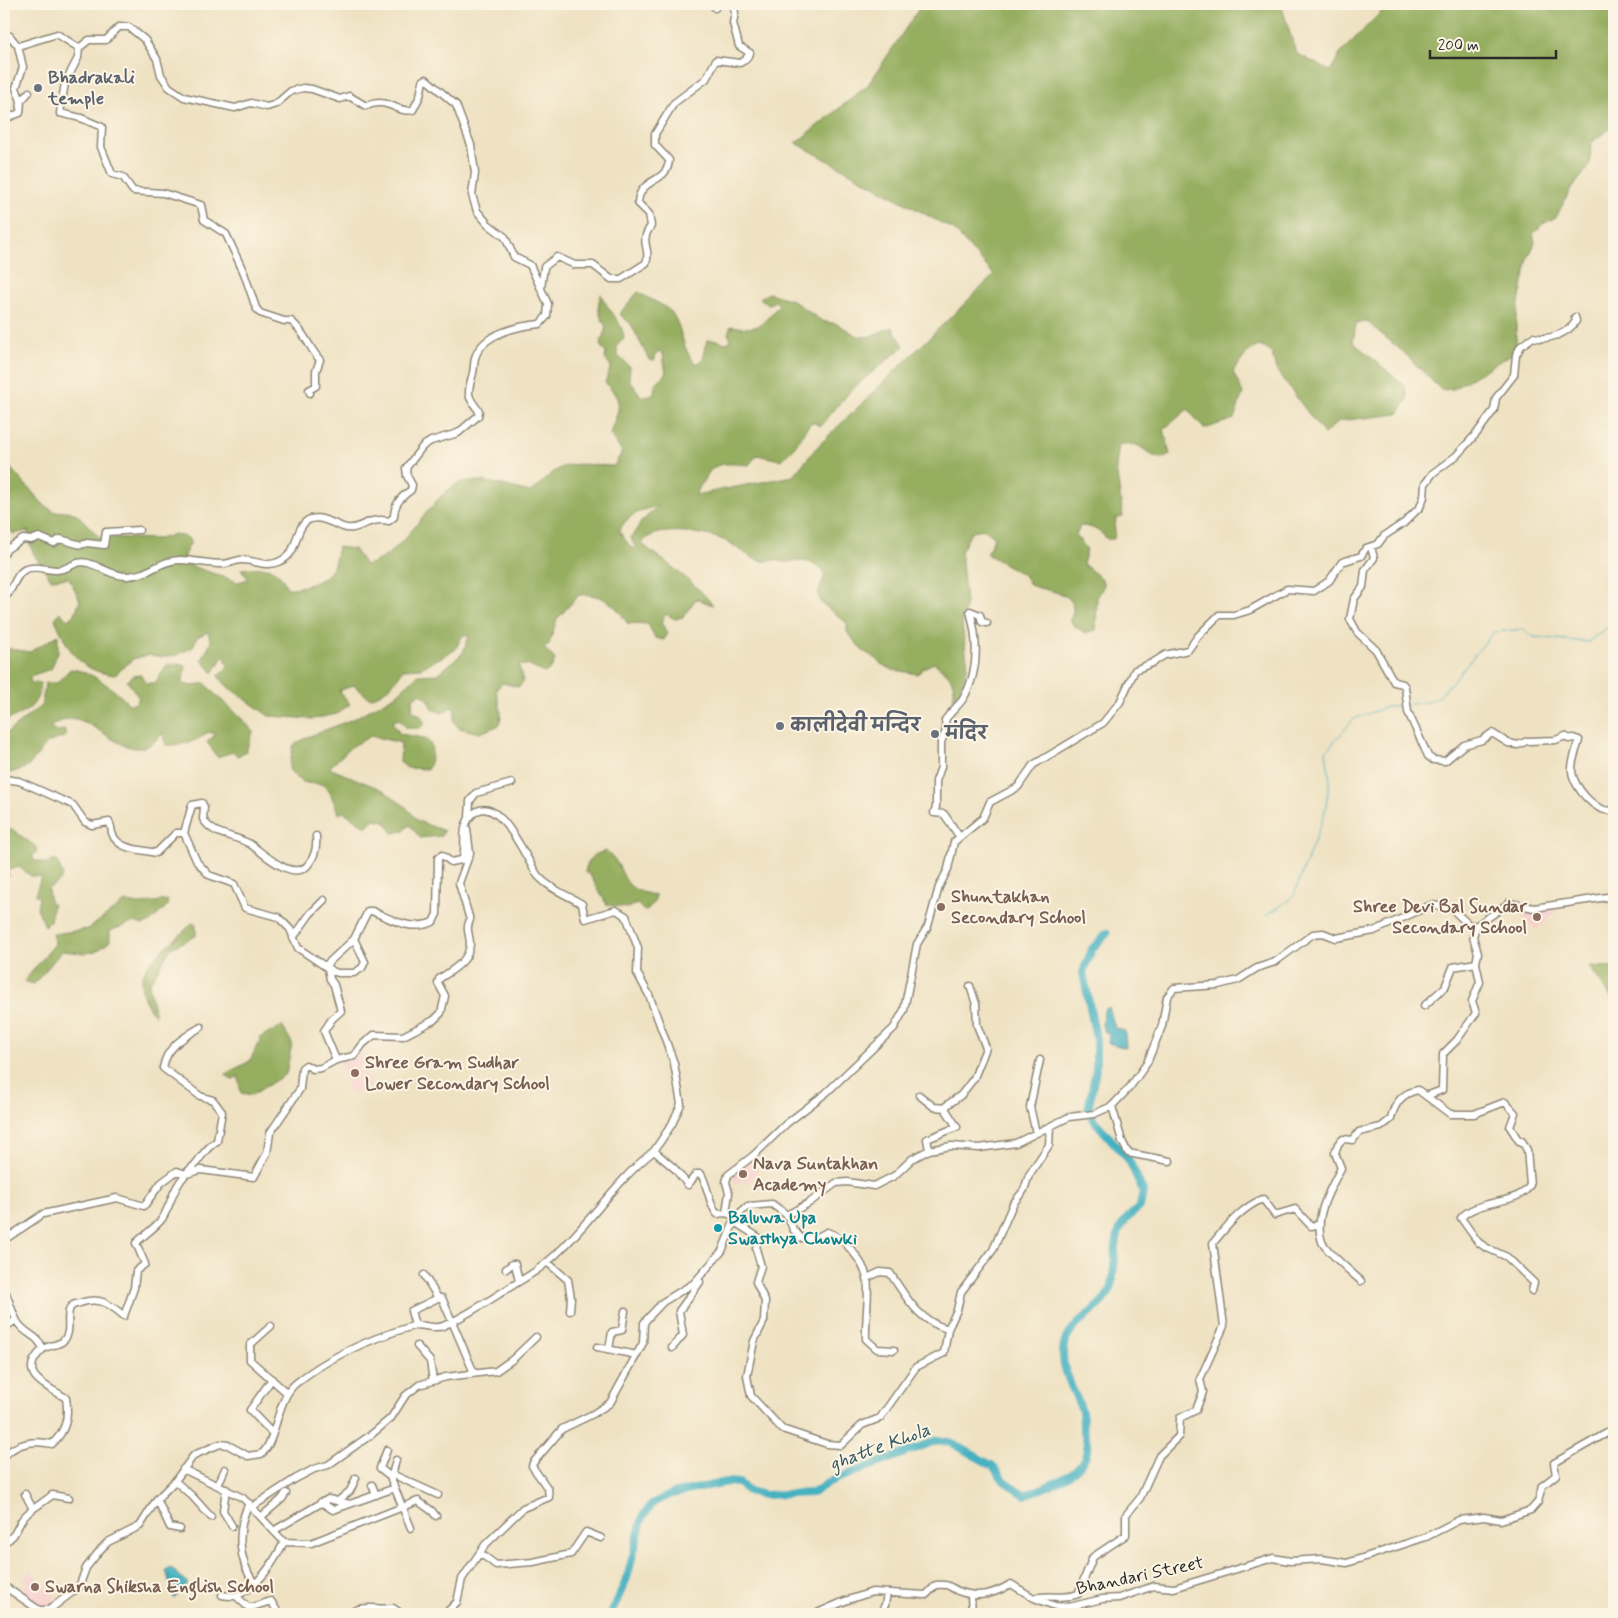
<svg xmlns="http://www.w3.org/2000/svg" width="1618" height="1618" font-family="Mynerve,'Playpen Sans Deva',sans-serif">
	<rect width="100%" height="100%" fill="#fcf5e5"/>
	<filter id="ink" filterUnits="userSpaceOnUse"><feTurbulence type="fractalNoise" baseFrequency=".02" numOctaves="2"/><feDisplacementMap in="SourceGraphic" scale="10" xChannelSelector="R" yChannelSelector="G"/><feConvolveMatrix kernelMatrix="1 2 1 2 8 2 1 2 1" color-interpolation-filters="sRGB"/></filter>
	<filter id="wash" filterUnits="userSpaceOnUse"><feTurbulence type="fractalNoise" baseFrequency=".0096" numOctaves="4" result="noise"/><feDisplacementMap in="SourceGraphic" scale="20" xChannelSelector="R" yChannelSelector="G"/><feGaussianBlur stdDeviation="1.12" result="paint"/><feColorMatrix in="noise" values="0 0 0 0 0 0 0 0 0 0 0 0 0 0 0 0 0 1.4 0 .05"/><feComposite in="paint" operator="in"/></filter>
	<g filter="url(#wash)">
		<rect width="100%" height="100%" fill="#efe2c3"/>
		<path fill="#f7d0ce" d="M1523,907l12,4 15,-4 6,5 -20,18 -18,-18z
			M360,1052l11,35 -21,7 -12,-35z
			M749,1162l8,9 -9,13 -5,-4 -7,4 -6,-8z
			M30,1569l27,28 -10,10 -13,-2 -14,-15 7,-7 -4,-2z"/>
		<path fill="#96ae60" stroke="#606c46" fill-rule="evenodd" d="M922,4h359l15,49 34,18 12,-20 47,-47h225v122l-23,17 -1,22 -20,26 -14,26 -13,7 -10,10 2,9 -7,15 -12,60v27l-6,10 -57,34 -12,1 -39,-39 -36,-30 -10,3 -3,18 52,44 3,13 -10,15 -59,7 -15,13 -48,-64 -4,-16 -7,-6 -7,-2 -11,7 -14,19 10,21 -9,26 -30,10 -16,-20 -24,20 6,26c-15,9 -21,-5 -34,-10 -5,-1 -12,-1 -17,-1l-3,23 7,50 -7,1 -2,21h-7c-8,-9 -15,-13 -27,-13l-4,10 11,13 -4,15 18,14 3,7 -7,13 -1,32 -11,3 -11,-7 -4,-6c14,-30 -22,-27 -40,-35l-6,-10 -37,-21 7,-17 -10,-8 -12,2 -11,21 5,51 -4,22 6,41 -9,28 -6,6c3,-22 -3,-24 -19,-37l-11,5 -5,6 -25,-4 -12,-6 -4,-5 -14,-8 -16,-19v-9l-27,-21 -2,-8 7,-19c-10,-15 -22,-15 -37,-13 -5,1 -10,-2 -15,-2 -3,0 -8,2 -12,1 -11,-2 -23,-14 -33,-19 -18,-9 -76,-19 -86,2 24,19 52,37 71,61l-17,-6 -13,18 -8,2 -9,-5 -5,8 6,11 -3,7 -9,-2 -7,-14 -21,-1c-11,-19 -25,-30 -48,-28l-22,24 -8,25 -5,4 11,11 -3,8 -7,6 -18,-8h-8l4,17 -4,5 -17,-4 -6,7 5,22 -1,13 -20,8 -21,-5 -5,-6 1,-11 -4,-4 -9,6 -10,-4 -3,-9 -9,-7 -7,6 -1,11 9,6 4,8 -6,4h-12l-8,-9 -7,3 8,12c28,5 38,3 28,35l-21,-1 -7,-6 1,-19 -30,-7 -20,11 -22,21 54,22 23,17 12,14 26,10 -3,5 -21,2 -10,-13 -7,6 -10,2 -8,-12 -11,-2 -8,8 -22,-15 -5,2c-4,-7 -7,-20 -12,-26 -10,-11 -22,5 -38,-19l4,-23 12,-8 48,-19 42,-23 23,-21 20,-1 25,-21 6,-17 -6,-1 -8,15 -34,18 -18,1c-8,15 -18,25 -34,29l-15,-13 -15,6 11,13 -13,10 -24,5 -44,-3 -41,-29 -10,-11 10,-10 -4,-11 -11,18 -11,-13 9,-18 -3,-10 -11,5 -4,10 -16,8 -16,2 -13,-2 -15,4 -18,16c-37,-4 -46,-24 -60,-56l5,-7 7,8 7,-4 6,-16 -11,-22 -18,1c-11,-15 -23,-29 -23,-48l-15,3 -6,-10 4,-33 -7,-3v-27l41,45 10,6 12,-1 10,3 22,23 60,2 16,-5 13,4 3,4 -7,13 2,9 52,18 10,-3 -7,-10c23,-2 36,-6 46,19 13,1 36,-6 44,-17 4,-6 5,-17 7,-24l16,2 11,16c42,-7 69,-82 103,-84 21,-1 42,6 62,11 12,-7 21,-22 35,-26 14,-4 34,0 49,0l8,-14 -12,-18c8,-26 16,-30 -5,-51l6,-17 -6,-7 1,-6 -6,-8 6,-18c-7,-13 -10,-19 -5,-33 6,16 23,29 23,45l-7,7v9l13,12 -1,12 12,17 7,1 6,-4 1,-9 11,-10 -3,-20 -3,-3 -5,4v5h-6l-18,-36 -12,-10 19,-22c10,7 26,12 34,21 11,15 9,37 24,51l7,-4 4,-20h10l8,3 6,-2 -3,-8 3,-7c30,5 29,0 48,-21l-4,-4 -7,4 -8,-7 9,-5 23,7 30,21 15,3 21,12 10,1 24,-10 12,19 -53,44 -30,36 -9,-4c-14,14 -12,25 -32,38l-23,-5 -8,10c-38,-3 -35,-2 -54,30l98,-19 24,-29 177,-172 -40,-45 -158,-87 72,-58zM657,506l-16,16 -10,16 4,9 -3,2 -13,-18c9,-17 21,-20 38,-25z
			M58,635v17l-7,17 -18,6 -3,3 1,5h10c-4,26 -15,29 -37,38v-73l26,4z
			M178,664l8,2 -4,18 11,2 12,-3c14,18 35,30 48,49l-7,19 -8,5 -5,-4 -16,5 -10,-15 9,-8 -8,-2c-13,11 -25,13 -42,13l-4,-12c-28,38 -57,-7 -86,-14 -7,-2 -19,4 -26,7l6,5 9,-1 1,6 -19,7 -19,24 -24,8v-40l38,-30 3,-22h12l13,-14c21,1 45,21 59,35h6l4,-6 -12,-17 6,-5 8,-1 5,8h9l12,-18z
			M4,822l3,8h6l23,17 1,4 -4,4v5l15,4 3,-3h6l6,14 -3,6 -12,8 2,14 3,1 -3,17 -5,5 -8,-18 2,-11 -4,-2 6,-18 -10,-1 -12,-9 -11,3 1,7 -5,-2z
			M607,851c23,21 9,38 48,44v5l-7,10 -4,1 -7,-7 -10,4 -20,-3 -17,-30 -5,-3c3,-14 7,-18 22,-21z
			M168,900l-1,6 -18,17 -7,2 -8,-3 -24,9v10c-17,16 -26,12 -48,10l-28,33 -10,-3 31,-37 -2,-10 35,-5 37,-27 16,2z
			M192,923l4,2v11l-25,12 -22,36 6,32c-37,-46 10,-63 37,-93z
			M1589,966l25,1v35z
			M282,1026l10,17 -6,31 -34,21 -11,-2 -3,-17 -6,4 -7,-6 25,-13 11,-24z"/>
		<path fill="#44b1c1" stroke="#386e76" d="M1109,1007l6,21 10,3 1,17 -18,-5 1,-10 -4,-1 -3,-7 2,-15z
			M171,1568l17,15 -14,16 -8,-29z"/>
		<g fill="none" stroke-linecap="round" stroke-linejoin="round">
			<path stroke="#44b1c1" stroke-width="1" d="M1410,704l17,-2 13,-6 54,-64 28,-3 12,8 54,5 26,-20
				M1266,916l27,-19 31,-81 6,-35 -4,-30 28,-32 32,-12 18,-2"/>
			<path stroke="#44b1c1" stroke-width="8" d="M611,1614l16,-36 16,-62 10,-13 19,-9 55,-12 12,1 9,8 16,4 49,-2 16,-11 109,-42 14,3 41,23 11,15 21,14c21,-8 58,-19 62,-45 1,-5 -1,-12 -3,-18 -2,-7 0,-16 -3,-23 -8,-22 -26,-48 -14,-72 9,-17 36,-30 44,-48 2,-5 2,-11 2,-15 5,-32 -2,-46 27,-67l3,-16 -14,-31 -35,-40 -6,-10 8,-41v-31l-13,-66 9,-23 15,-16"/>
		</g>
	</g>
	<g filter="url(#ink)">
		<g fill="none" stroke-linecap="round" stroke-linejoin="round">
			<g stroke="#8d8677" stroke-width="9">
				<path id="minor" d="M715,8l1,-4
					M4,33l6,3 8,10 39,-12 22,14 -1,10 -13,25 -5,30 21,5 21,9 -1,20 11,27 11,3 10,14 30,2 38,12 3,15 22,14 18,39 12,35 4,5 24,8h7c14,11 18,27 29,39l-4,11v15l-7,4 1,3
					M18,46l5,21 -7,21 5,13
					M4,119l16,-6 1,-12 8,-9
					M541,288l3,-21 13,-10 18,8h18l18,14h10l25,-16c6,-14 -8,-20 5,-37l-2,-12 -11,-11c1,-26 30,-19 31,-43l-14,-15v-11l19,-31 32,-24 10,-19 24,3 5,-3 5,-7 -11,-7 -6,-23 2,-10 -2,-9
					M1371,547l3,11 -9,12 -2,17 -9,12 -4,20 7,13 19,18 18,32 9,2 2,3 3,25 20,44 5,4 12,1 19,-16 18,-5 10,-7 16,10 10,2 9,-4 29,-1 9,-4 4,3 4,-1 6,2c-2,9 -8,22 -7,31 1,16 25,44 42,39
					M4,554l3,-5 16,-10 8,1 8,-3 15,6 6,-4 21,6 6,-2 17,2 2,-13 33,-2
					M4,598c10,-7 10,-24 22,-29 13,-5 25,4 37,0 10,-3 14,-9 25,-6 14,4 24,13 39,13 21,0 33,-16 53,-16 14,0 28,4 42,4 6,0 12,-3 18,-4 13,-1 25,8 38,2 19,-7 16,-24 24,-36 10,-16 29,-3 41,1 15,6 24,-11 46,-6l5,-4c0,-13 7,-20 17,-27l1,-5 -5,-9 -1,-8 17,-22 8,-5 27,-8 20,-17 1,-5c-14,-17 -11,-18 -6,-38 1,-5 1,-11 2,-15 7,-25 44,-32 65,-34l7,-8 1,-12 -18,-39 -16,-8 -9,-20 -17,-13 -11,-13 -5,-16 3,-22 -4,-28 -15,-40 -30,-26 -3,2 -3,15 -7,14c-16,4 -25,-14 -47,-4l-17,-10 -9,3 -28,-10 -9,-1 -12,3 -15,13 -9,3 -16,-4 -16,5 -51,-11 -15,-10 -8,-12 -4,-16 -12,-19 -16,-13h-10l-13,13h-17l-10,8
					M4,779l15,2 54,24 12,17 7,3 17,-3c3,5 2,7 3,11 6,18 30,16 44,20l20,-20h8l13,29 12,13 25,9 11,24 33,9 12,12 8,19 34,23 6,2h16l8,-5 3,-6 -11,-23 14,-28h4c19,8 39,21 61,11l4,-8 1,-56 4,-3 9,7 11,-2c6,-13 -3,-31 9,-44 27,-30 57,49 68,61 12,13 29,18 43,27l3,15 31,-9 10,6 12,32 -1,25 12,22 25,68 7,41 -9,20 -18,27
					M469,818l1,-17 6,-8 36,-10
					M184,833l8,-28 10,-2 2,4 -1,12c11,18 30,15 47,25 12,8 46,42 60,18 6,-8 7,-16 6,-26
					M959,836l-15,-22 -10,-1 2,-6v-26l5,-14v-25l5,-11 -1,-11c5,-7 13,-14 18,-21 16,-27 15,-59 7,-88l10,4 2,7 5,1
					M293,938l17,-24 14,-14
					M1424,1006l21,-19 8,-20 23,-4
					M336,1060l-12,-29 8,-12 9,-8 -7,-26 -4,-6 -3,-15 27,-25
					M919,1095l15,12 12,1
					M1426,1096l24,18h24l31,-12 10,11 -5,14 9,14h3l5,9 3,35c-10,20 -54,14 -69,33l17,24 7,5 22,10 27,26 -2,8
					M1112,1106l10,35 6,12 42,8
					M1036,1133l-6,-26 10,-47
					M929,1150l-2,-11 30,-12 -11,-17v-4l15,-11 13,-17 12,-30 -9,-23 -1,-21 -6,-18
					M726,1213l3,-20 -3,-11 2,-7 26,-20 32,-31 40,-31 68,-65 10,-18 13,-66 11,-18 11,-39 9,-18 6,-27 29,-24 7,-16 28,-15 15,-22 70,-42 17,-21 15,-32 17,-7 13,-8 23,-5 10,-14 21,-21h15l16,-5 37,-21 27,2 15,-10 13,-19 19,-6 5,-8 12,-4 6,-8 20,-13 16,-16 4,-10 1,-13 8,-11 23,-17 21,-23 17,-23 2,-12 18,-23 2,-20 5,-9 12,-9c14,4 35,-3 43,-16l-1,-4
					M787,1215l6,14 8,9h15l11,-6c17,5 36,29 40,46 3,11 -2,45 -1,61l11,10 17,1
					M736,1219v4l22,14 -2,12 5,17 -5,16 9,19 -1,20 -10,20 -7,35 4,20 31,33 45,15 14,1 21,-20 18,-7 36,-51 28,-14 4,-24 9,-19 4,-18 32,-42 20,-46 11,-14 5,-15 20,-30 1,-18
					M4,1240l39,-26 74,-16 27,8 17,-23 16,-12 9,3c3,-6 8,-7 11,-12 6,-8 11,-16 20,-21l5,-29 -9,-12 -13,-4 -37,-28c3,-21 21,-31 38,-41
					M547,1262l21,18 3,18 -1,13
					M506,1269l6,-5h3l4,17
					M424,1275l14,23h4l32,75
					M867,1278l13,-6 10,1c17,25 28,48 58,56
					M1361,1281c-8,-7 -36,-32 -39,-39 -9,-24 8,-53 19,-74l-6,-15 3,-9 5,-5 10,1 6,-8 22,-5 10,-8c3,-15 11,-26 27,-29l8,6 16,-6 1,-36 14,-14 19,-27 -4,-12 8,-19 -4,-19 2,-10 -5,-16 3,-11
					M4,1289c5,10 8,24 14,34 8,12 20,12 25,26
					M415,1325l-4,-14 27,-13
					M271,1326l-21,19v15l37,33
					M4,1328l12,-8
					M417,1346l13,15 3,20
					M597,1347l40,8
					M672,1348l11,-13 -4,-24 21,-29
					M609,1349l3,-17 10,-2 3,-19
					M272,1433l-22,-23 22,-31
					M387,1450l-7,18 11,9
					M4,1457c12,-15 32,-17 48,-13 14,-13 17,-27 14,-46 -20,-13 -50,-23 -24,-48 5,-5 15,-4 21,-9 10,-9 2,-23 7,-33 2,-4 6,-4 10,-5 19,-7 30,1 44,13l10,-28 2,-17 9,-7 -9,-21c8,-8 19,-15 26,-24 10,-16 10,-30 24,-45l15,-4 53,7 13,-24 3,-20 30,-44 2,-21 4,-3 7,4 8,-1 15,-8 18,-4 9,-12 11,-9 29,1 31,-16 7,-7 4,-17 -7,-13 1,-4c13,-9 30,-17 31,-35 0,-10 -5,-14 0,-24l-11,-37 11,-30 -3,-24
					M396,1460l-5,19 20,49
					M183,1469l60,29 41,44 27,1 107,-42 14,10 4,5
					M394,1475l44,20
					M175,1481l17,15 19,21
					M218,1485l7,-16
					M372,1485l4,10
					M226,1489l-3,22 9,15
					M25,1494l8,15
					M157,1499l13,28 10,2
					M338,1501l12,-10 6,-13
					M321,1502l12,8 62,-22
					M249,1503c-13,27 -11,56 5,80
					M252,1507l43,-28 19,-10 14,-4 44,-31 19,-16 14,-22 14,-11 27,-8 50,-6 17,-12 23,-22
					M262,1516l20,-17 4,-6
					M275,1530l53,-31 22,5
					M4,1542c9,-4 11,-9 15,-17 6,-14 22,-20 33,-30l17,3
					M480,1553l16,12 37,-3 38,-8 15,-22 15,6
					M4,1586l35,24h10l30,-23 7,-19 15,-19 7,-7 32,-16 17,-27 18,-18 19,-26 26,-11 8,1 20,11 13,-2c15,-10 15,-53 34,-70 33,-27 77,-46 118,-58 9,-3 20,4 30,0 28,-12 55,-32 82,-48 52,-31 81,-90 129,-127l20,17 14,17 8,-11h5c7,12 8,30 16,40l9,-1 10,4
					M222,1595c5,1 11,2 16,0 21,-9 36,-33 46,-53
					M971,1595l1,19
					M236,1596l13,12 22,-7 8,13
					M1035,1598c14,-4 29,2 43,-4l15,-37 33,-22v-20l14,-17 19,-42 20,-20 1,-18 16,-8 7,-18 -3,-13 24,-53 -11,-83c14,-17 29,-36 50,-44l12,16 20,-6 16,17 9,-2
					M348,1614c15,-10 27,-4 45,-6l9,6
					M445,1614l12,-12 5,-23 23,-34 38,-37 26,-11 -1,-8 -16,-23 1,-3 29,-34 31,-15 17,-11 33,-60 1,-20 3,-4 16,-17 31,-19 28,-32 14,-34 6,-6 6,-5 24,-2 15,11 22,-12 27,-20 11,-1 27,4 20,-10 18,-17 17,-9 22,-4 28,2 37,-5 53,-26 25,-3 18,-8 18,-19 17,-24 15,-37 5,-29 7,-9 44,-3 20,-5 19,-12 18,-6 38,-28 10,-1 13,5 38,-7 57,-26 20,3 17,16 8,2 33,-23 25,5 80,-12
					M815,1614l30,-13 27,-9 54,3 10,-10c13,-1 12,1 22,6 20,8 36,3 53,-7l23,14 21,8 14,1 33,-8 17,-1 35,-12 20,2 99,-30 17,3 32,-2 25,4 79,-26 33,-17 25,-3 17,3 30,-10 7,-8 4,-16 14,-11 -2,-12 60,-34
					M880,1614l5,-9 2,-12"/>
			</g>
			<use href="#minor" stroke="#fff" stroke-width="6"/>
		</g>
	</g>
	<g fill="#6b7280" stroke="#fcf5e5" stroke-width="2">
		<circle cx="38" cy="88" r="5"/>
		<circle cx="780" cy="726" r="5"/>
		<circle cx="935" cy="734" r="5"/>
	</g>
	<g fill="#8d6e63" stroke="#fcf5e5" stroke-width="2">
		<circle cx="941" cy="907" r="5"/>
		<circle cx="1537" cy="917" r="5"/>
		<circle cx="355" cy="1073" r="5"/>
		<circle cx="743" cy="1174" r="5"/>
		<circle cx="35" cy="1587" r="5"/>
	</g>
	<circle fill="#0f9aa8" stroke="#fcf5e5" stroke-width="2" cx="718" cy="1228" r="5"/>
	<g text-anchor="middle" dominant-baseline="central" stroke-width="4" stroke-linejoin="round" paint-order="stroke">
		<g font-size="18" font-weight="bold" fill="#5b616d" stroke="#fcf5e5" text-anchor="start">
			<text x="48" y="78">Bhadrakali<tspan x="48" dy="21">temple</tspan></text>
			<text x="790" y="726">कालीदेवी मन्दिर</text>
			<text x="945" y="734">मंदिर</text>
		</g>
		<g font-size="18" font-weight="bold" fill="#785e54" stroke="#fcf5e5" text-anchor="start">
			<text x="951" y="897">Shuntakhan<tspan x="951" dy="21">Secondary School</tspan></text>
			<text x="1527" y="907" text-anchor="end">Shree Devi Bal Sundar<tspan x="1527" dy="21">Secondary School</tspan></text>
			<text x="365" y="1063">Shree Gram Sudhar<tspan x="365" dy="21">Lower Secondary School</tspan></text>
			<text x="753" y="1164">Nava Suntakhan<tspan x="753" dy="21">Academy</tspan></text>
			<text x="45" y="1587">Swarna Shiksha English School</text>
		</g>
		<g font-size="18" font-weight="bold" fill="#0d838f" stroke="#fcf5e5" text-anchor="start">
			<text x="728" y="1218">Baluwa Upa<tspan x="728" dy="21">Swasthya Chowki</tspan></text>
		</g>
		<g font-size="18" fill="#2b2b2b" stroke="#fcf5e5">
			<text transform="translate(1140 1576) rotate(-12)">Bhandari Street</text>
		</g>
		<g font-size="19" font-style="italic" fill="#345a60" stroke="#fcf5e5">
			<text transform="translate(880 1447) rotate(-20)">ghatte Khola</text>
		</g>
	</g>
	<rect width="1618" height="1618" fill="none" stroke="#fcf5e5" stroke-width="20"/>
	<path d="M1430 50v8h126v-8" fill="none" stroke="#2b2b2b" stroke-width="2.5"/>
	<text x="1438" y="50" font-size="15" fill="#2b2b2b" stroke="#fcf5e5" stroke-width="4" paint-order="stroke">200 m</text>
</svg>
